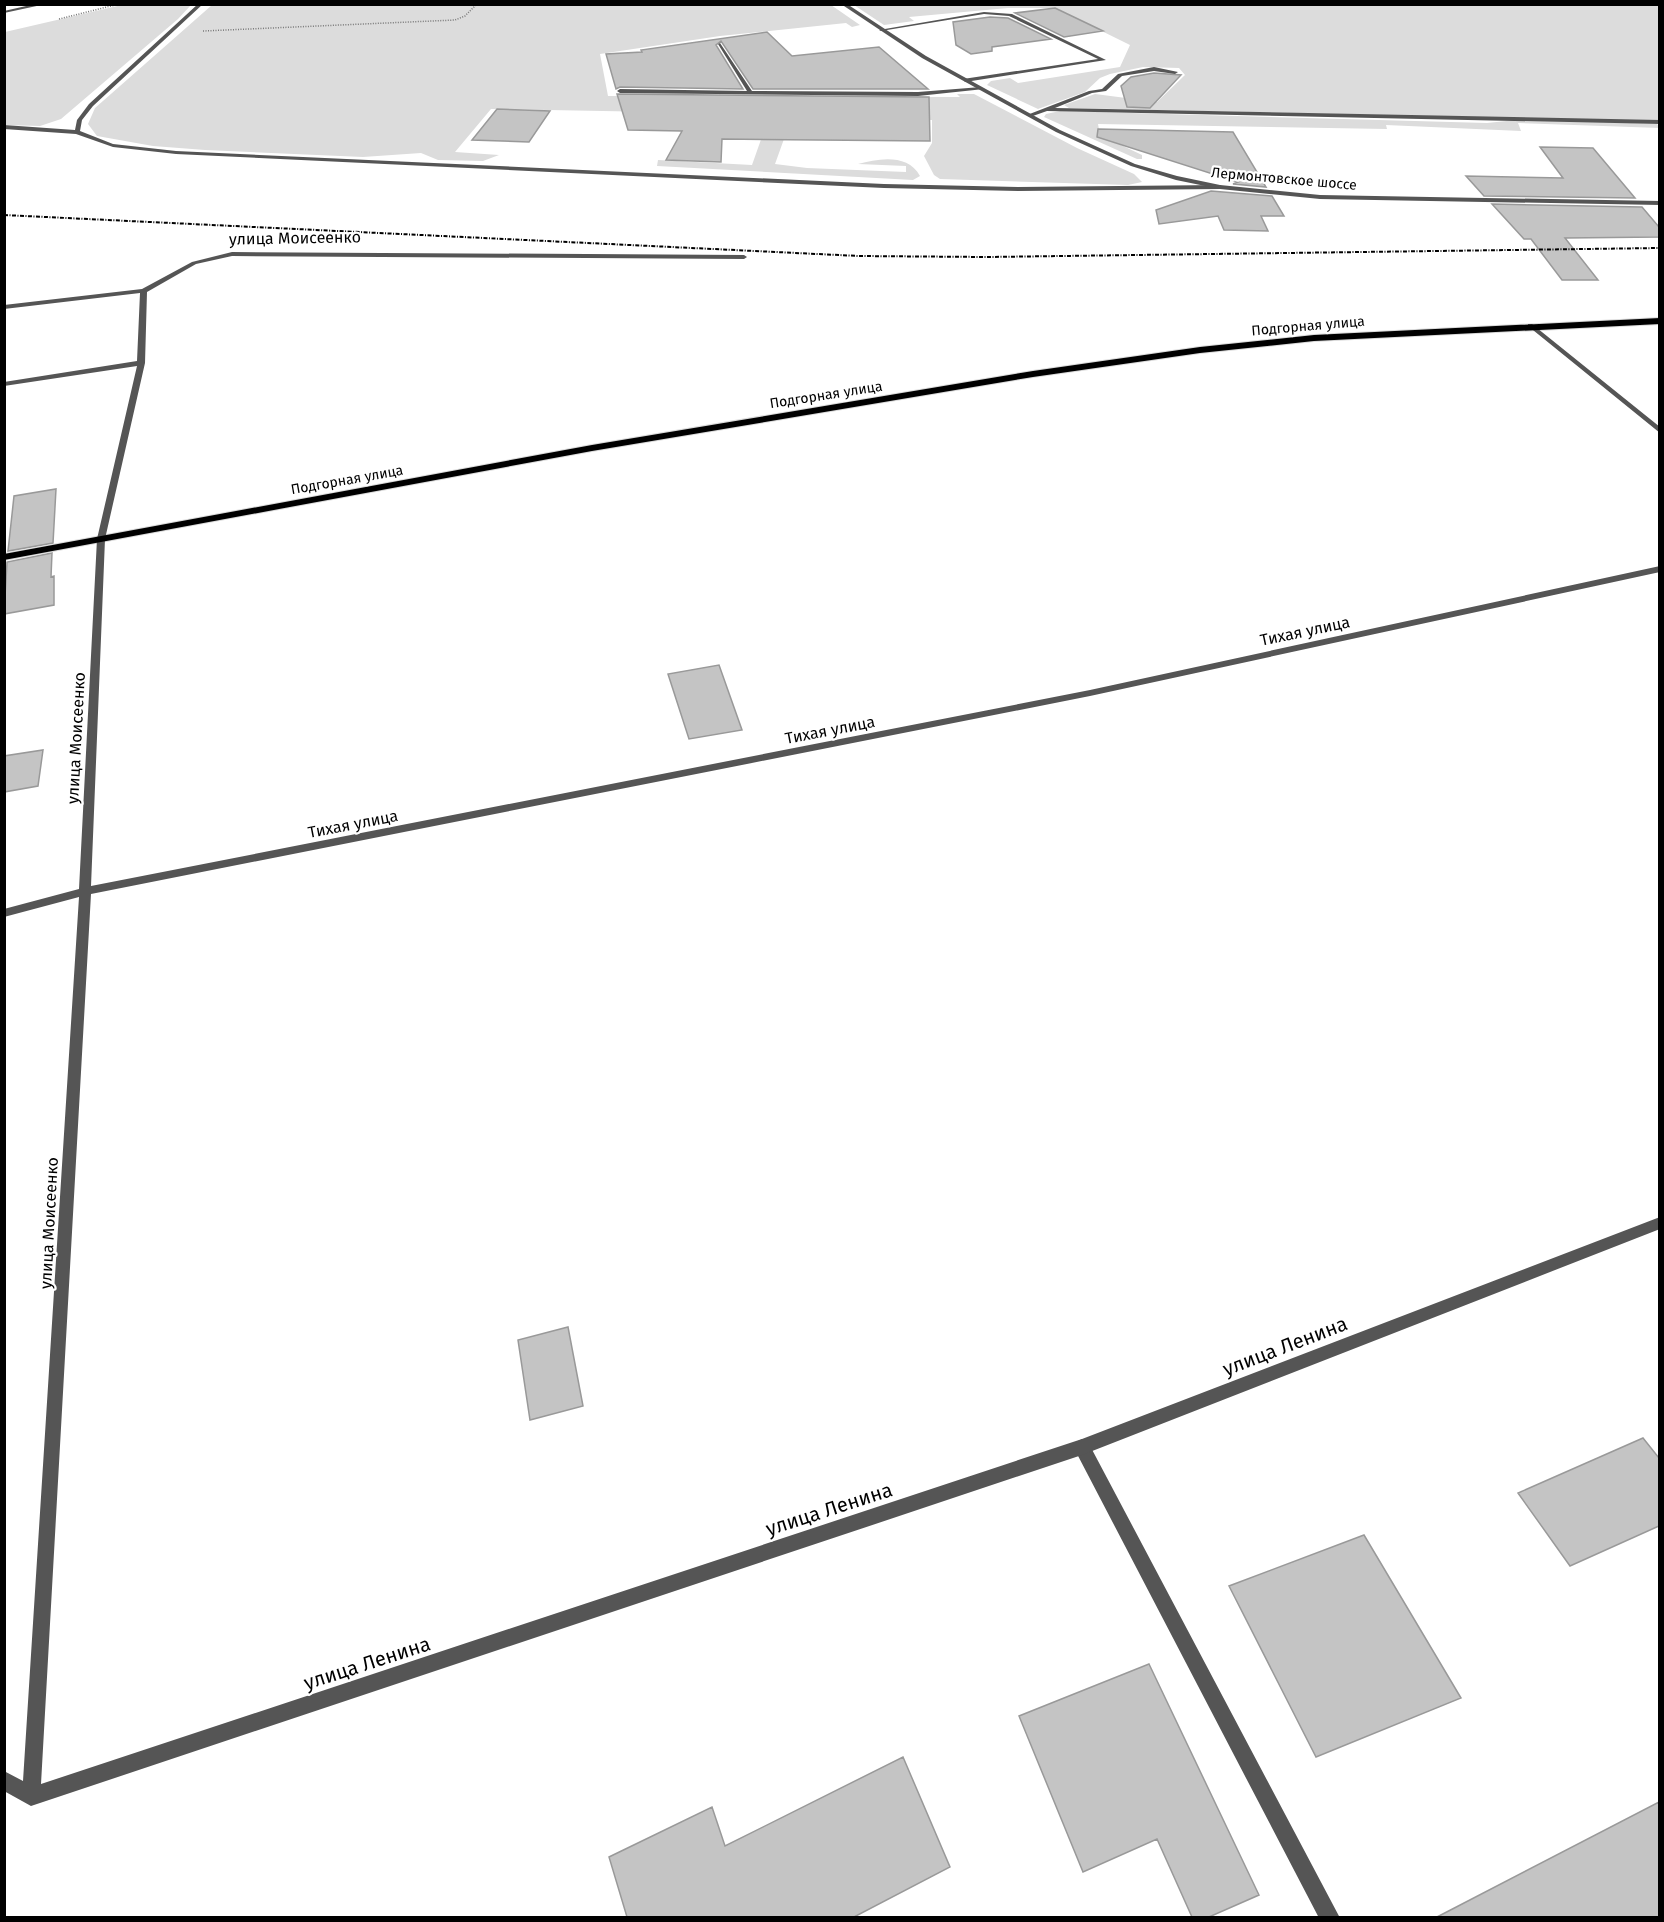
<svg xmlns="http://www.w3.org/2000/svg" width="1664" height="1922" font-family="'Fira Sans',sans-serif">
	<rect width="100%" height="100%" fill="#fff"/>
	<path fill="#dcdcdc" d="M126,4l65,1 -13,14 -117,100 -21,7 -35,-1v-93z
		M212,5h619l29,20 -8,2 -6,-4 -126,13 -120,18 8,42 352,1 -3,-3h17l103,54 57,26 8,8 -14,3 -188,-6 -6,-4 -10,-19 8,-13v-23l-139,-6 -18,50 32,4 99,4v-6l-48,-2c22,-6 50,-10 62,12l-7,4 -256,-14 1,-6 94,5 18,-51 -279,-5 -36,43 44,3 -16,6 -45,-1 -17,-7 -58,4 -158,-7 -52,-4 -56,-10 -9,-12 7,-16z
		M854,5h805v116l-590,-13 -5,-3 31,-11 62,8 28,-27 -6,-7 -36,-1 -33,7 -10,4 -15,14 -47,17 -51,-24 4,-4 19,-3 8,5 102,-16 10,-22 -75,-37h-47l-99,9 5,4 -30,4z
		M1060,111l427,12 40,-4 130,5 3,4 -142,-5 3,8 -135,-6 1,4 -289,-5 2,11 42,20v4h-5l-93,-42 2,-3z"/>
	<path fill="#c4c4c4" stroke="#999" stroke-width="1.5" d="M1055,8l48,23 -39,6 -49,-24z
		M990,17l18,1 43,21 -59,8v4l-21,3 -15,-9 -3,-23z
		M767,32l25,24 87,-9 49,42h-175l-32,-48 -5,4 27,44 -123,-2 -4,2 -10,-35 36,-2 -1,-2z
		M1154,73l27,2 -31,33 -23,-1 -6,-21 10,-9z
		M617,94l312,3 1,44 -208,-2 -1,23 -55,-2 16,-29 -54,-1z
		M497,109l53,2 -21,31 -57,-2z
		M1098,129l135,3 33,55 -33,-3 5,-2 -141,-45z
		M1540,147l53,1 42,50 -151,-2 -18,-20 97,2z
		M1211,191l61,5 12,20h-23l7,15 -44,-1 -6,-14 -59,8 -3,-14z
		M1492,204l150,3 17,20v10l-94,1 33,42h-36l-31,-41h-7z
		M56,489l-3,54 -45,8 6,-55z
		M52,553l-1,24 3,-1v29l-50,9 3,-52z
		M719,665l23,65 -53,9 -21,-65z
		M43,750l-5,36 -34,6v-36z
		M568,1327l15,79 -53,14 -12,-80z
		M1643,1438l16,20v68l-89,40 -52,-73z
		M1364,1535l97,163 -145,59 -87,-171z
		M1149,1664l110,231 -50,22h-17l-35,-78 -74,33 -64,-156z
		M903,1757l47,110 -96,50h-227l-18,-60 103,-50 13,39z
		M1659,1802v115h-222z"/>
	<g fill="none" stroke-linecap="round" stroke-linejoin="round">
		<g stroke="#dbdbdb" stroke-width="2">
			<path id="primary" d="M1660,318v6l-346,17 -114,12 -167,24 -441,74 -588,109v-6l588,-109 441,-74 167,-24 114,-12z"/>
		</g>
		<path stroke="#777" stroke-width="1.5" stroke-dasharray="1 1.5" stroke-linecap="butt" d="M59,19l60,-15
			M203,31l252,-11 10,-4 12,-12"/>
		<path fill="#555" fill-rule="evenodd" d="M35,4h11l-42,9v-2z
			M984,12l28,2 94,46 -141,22 -2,-3 135,-20 -89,-43 -25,-2 -103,17 -2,-1z
			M720,43l32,48 166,1 63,-5 3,2 -66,7 -298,-3 -3,-2 3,-2 127,2 -29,-47z
			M1154,67l24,5 -3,2 -21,-3 -32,5 -16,15 -14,2 -37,15 605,12v4l-613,-13 -17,6 -3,-2 62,-24 13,-2 16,-15z
			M1082,1439l6,3 252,476h-21l-243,-466 -2,-5 2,-5z"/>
		<path fill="#555" fill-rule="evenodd" d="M198,4h5l-110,102 -11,14 -2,11 33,13 63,7 708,33 134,3 202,-2 3,2 -3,2 -202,2 -134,-3 -708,-34 -63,-7 -37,-13 -72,-5v-4l71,5 2,-10 12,-16z
			M232,252l512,3 3,2 -3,2 -512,-3 -36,8 -49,28 -2,71 -40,176 -14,347 999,-196 570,-124v6l-570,124 -999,198 -50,890 1041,-345 578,-222v12l-578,226 -1051,351 -27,-15v-20l19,10 56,-884 -75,20v-8l75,-20 18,-350 40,-173 -133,20v-4l133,-21 3,-68 -136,16v-4l138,-16 50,-27z
			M1528,324h4l128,103v6l-132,-107z"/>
		<path fill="#555" fill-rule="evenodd" d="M847,4l79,52 134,74 75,34 42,12 43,9 100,10 340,6v4l-340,-6 -100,-10 -44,-9 -45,-14 -75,-34 -134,-74 -81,-54z"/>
		<use href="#primary" fill="#000" fill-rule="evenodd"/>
		<path stroke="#000" stroke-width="2" stroke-dasharray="4 1.5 1 1.5" stroke-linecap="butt" d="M4,215l855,41 128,1 673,-9"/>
	</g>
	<g text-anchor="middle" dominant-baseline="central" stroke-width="4.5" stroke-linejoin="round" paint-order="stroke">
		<g font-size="14" fill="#000" stroke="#fff">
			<text transform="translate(1284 179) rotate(5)">Лермонтовское шоссе</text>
			<text transform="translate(1308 326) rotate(-5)">Подгорная улица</text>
			<text transform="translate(826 395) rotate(-9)">Подгорная улица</text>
			<text transform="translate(347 480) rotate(-10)">Подгорная улица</text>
		</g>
		<g font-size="16" fill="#000" stroke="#fff">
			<text transform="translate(295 238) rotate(-1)">улица Моисеенко</text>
			<text transform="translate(1305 631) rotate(-12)">Тихая улица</text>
			<text transform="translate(830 730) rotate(-11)">Тихая улица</text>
			<text transform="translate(76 738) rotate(-87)">улица Моисеенко</text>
			<text transform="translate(353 824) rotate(-11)">Тихая улица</text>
			<text transform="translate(49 1223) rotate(-87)">улица Моисеенко</text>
		</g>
		<g font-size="20" fill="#000" stroke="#fff">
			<text transform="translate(1285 1346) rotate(-21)">улица Ленина</text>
			<text transform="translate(829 1509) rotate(-18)">улица Ленина</text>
			<text transform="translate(367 1663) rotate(-18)">улица Ленина</text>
		</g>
	</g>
	<rect width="1664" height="1922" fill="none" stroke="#000000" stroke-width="12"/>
</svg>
